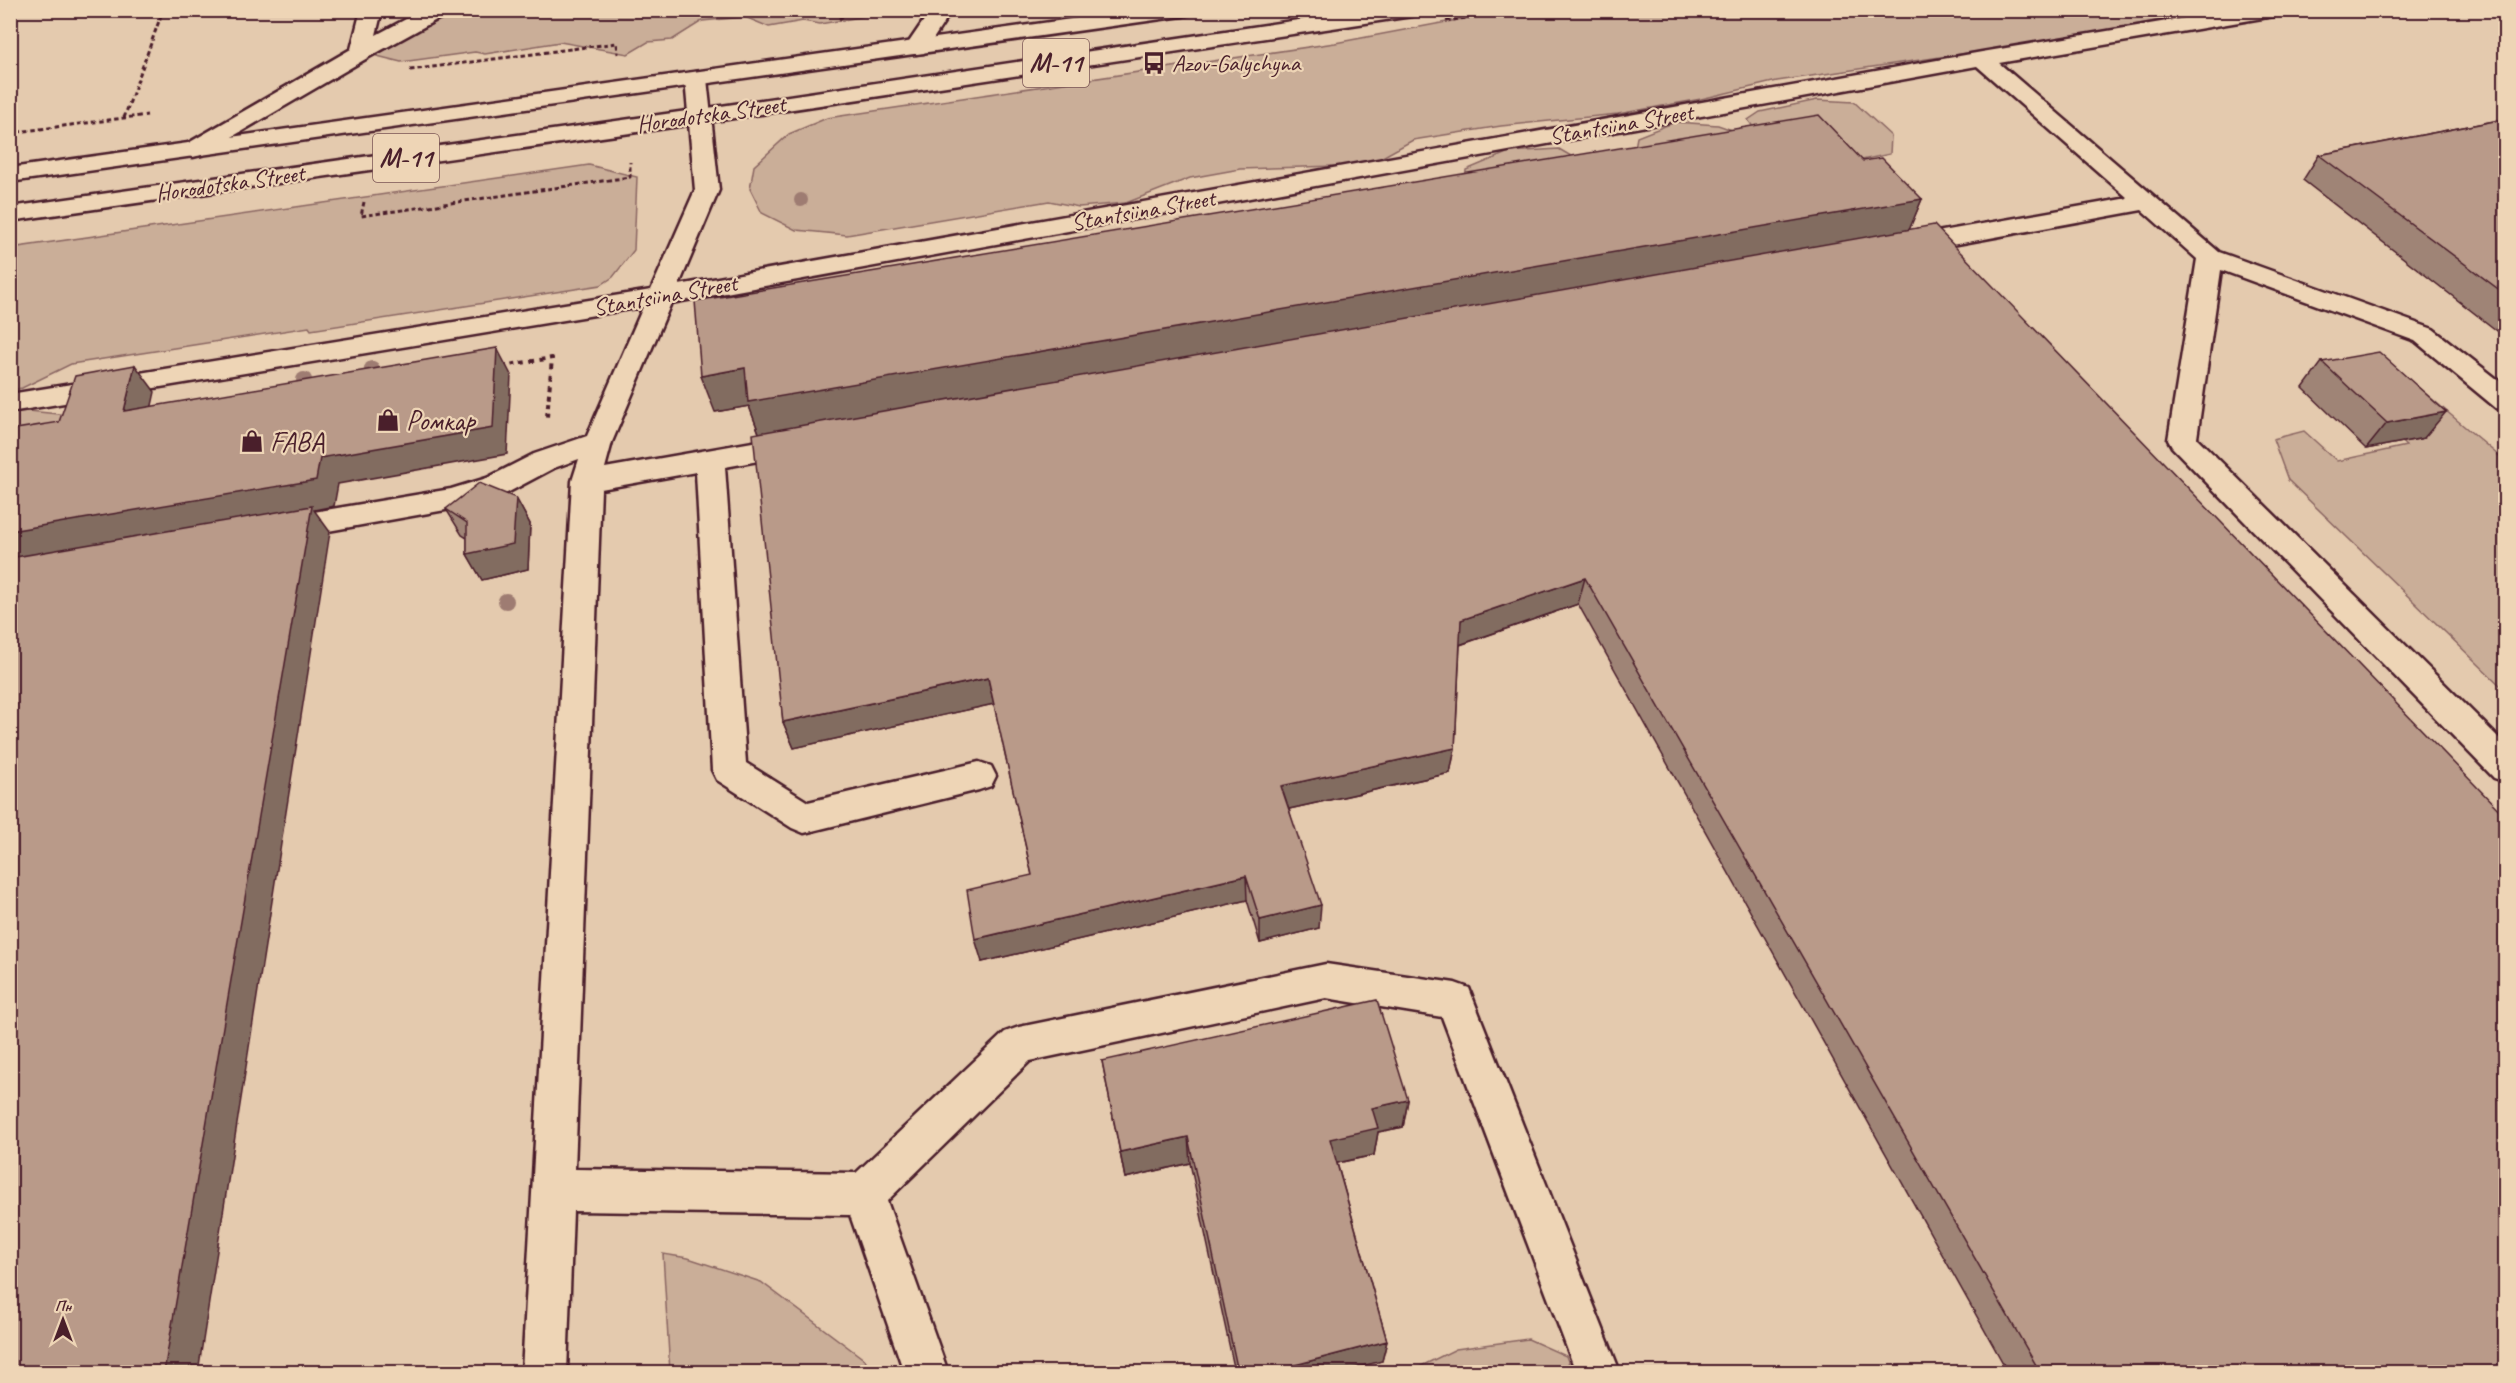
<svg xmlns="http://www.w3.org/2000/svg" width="2516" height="1383" font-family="Caveat,sans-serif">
	<rect width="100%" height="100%" fill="#e4caae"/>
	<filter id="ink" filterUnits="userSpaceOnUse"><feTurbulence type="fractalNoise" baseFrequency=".0167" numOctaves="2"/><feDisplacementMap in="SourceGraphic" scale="12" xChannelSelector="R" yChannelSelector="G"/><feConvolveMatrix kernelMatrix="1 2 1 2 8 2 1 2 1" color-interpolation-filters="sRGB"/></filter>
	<g filter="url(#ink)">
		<path fill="#caae98" stroke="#8a6662" stroke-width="1.5" d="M460,11h435l-75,13 -17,-3 -34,6 -24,-10 -43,4 -30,19 -24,2 -20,12 -68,-12 -75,12 -10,-2 -74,10 -24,-6 5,-8z
			M1505,11h705l-181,33 -252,37 -76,18 -83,15 -117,12 -88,14 -45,25 -128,4 -50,9 -64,25 -47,4 -30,-6 -202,34 -51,-5 -34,-17 -12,-24 4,-23 35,-32 38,-16 508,-75z
			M1817,100l37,2 37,34 -1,18 -28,6 -106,-29 -8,-11 12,-8z
			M1675,122l43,3 34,12 -118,16 3,-16z
			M1559,149l29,17 -123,14 1,-10 43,-18z
			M589,165l48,12 -3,73 -21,27 -12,8 -290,45 -2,-3 -238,37 -49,24 -11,2v-142z
			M2418,387l87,74v229l-217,-210 -15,-41 31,-8 33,30 69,-15 -51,-46z
			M29,411l39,4 16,14 -73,13 -1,-30z
			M663,1254l25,4 73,24 104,78 5,12h-200z
			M1528,1339l38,17 6,16h-163l47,-23z"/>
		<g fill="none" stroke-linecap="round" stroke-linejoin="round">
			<g stroke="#4a1f2b" stroke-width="5">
				<path id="minor" d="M361,10h21l-6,25 47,-25h27l-3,4 -78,43 -168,98 -8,2 -8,-2 -4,-5 4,-5 166,-96z
					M931,10h21l-28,43 -8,1 -8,-1 -3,-5z
					M2233,10h51l-3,4 -7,2 -275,47 220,189 214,77 73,57v24l-10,-2 -81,-67 -194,-71 -24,168 309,307v37l-12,-4 -322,-331 -4,-7 29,-181 -55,-49 -239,44 -9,-3 -4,-5 4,-5 9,-3 225,-40 -151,-132 -1306,237 -59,139 -7,26 193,-34 10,3 4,7 -4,7 -10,3 -73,13 21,296 62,39 171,-40 12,4 5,10 -5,10 -12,4 -175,43 -12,-5 -75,-48 -5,-10 -16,-298 -95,17 -26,680 281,4 149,-141 14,-5 307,-63 129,19 14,5 5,13 146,371h-44l-134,-355 -116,-19 -296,63 -143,140 61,171h-44l-54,-157 -277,-4 -6,161h-45l50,-891 7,-22 -25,9 -47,25 -56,16 -173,31 -11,-3 -4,-8 4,-8 11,-3 173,-29 36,-11 47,-24 53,-18 56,-129 -633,105v-18l641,-104 44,-100 -10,-111 3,-5 8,-2 8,2 3,5 12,111 -40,95 1303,-233z"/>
			</g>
			<g stroke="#4a1f2b" stroke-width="5">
				<path id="major" d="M1135,10h58l-3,4 -7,2 -1173,166v-14z
					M1366,10h56l-3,4 -7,2 -711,107 -691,98v-14l691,-98z"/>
			</g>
			<path stroke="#4a1f2b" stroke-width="3" stroke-dasharray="4.5 3" stroke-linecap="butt" d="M839,19l6,-4 28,-5
				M1446,21l76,-11
				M410,70l207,-27 1,11
				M124,118l39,-108
				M10,133l137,-18
				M364,202l-3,14 269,-39v-15"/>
			<path stroke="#4a1f2b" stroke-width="4" stroke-dasharray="5 4.5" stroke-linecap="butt" d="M502,366l50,-8 -5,59"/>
			<use href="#minor" fill="#eed5b6" fill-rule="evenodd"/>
			<use href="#major" fill="#eed5b6" fill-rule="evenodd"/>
		</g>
		<g fill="#9e7c72">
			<circle cx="801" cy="200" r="7"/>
			<circle cx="372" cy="369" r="8"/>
			<circle cx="304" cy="380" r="8"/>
			<circle cx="506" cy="601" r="8"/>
		</g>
		<path fill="#9f8476" stroke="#4a1f2b" stroke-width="1.5" d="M2505,119v218l-202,-157 16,-25z
			M1863,161l59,38 -13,30 596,1143h-497l-430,-768 -118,41 -5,103 -5,25 -161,36 30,119 -59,15 -13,-43 -265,62 50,-87 -38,-171 -200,44 -11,-26 -24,-289 -10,-27 -34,6z
			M2322,362l102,76 -58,11 -63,-61z
			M516,498l14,26 -2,45 -46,11 -15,-26v-16l-5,-3 -16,-26z
			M1102,1061l306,39 -5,27 -25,5 -4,23 -37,8 50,178 -5,20 -43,11h-104l-45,-209 -65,15z"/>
		<path fill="#826c60" stroke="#4a1f2b" stroke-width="1.5" d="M1922,199l-15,36 -1146,203 -12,-32 -34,6 -14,-36 44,-8z
			M497,348l14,27 -4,79 -169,30 -4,22 -20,4 16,22 -132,840h-34l-154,-811v-30l310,-73z
			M135,365l20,27 -10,45 -21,-26z
			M2446,412l-22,26 -58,11 21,-26z
			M516,498l14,26 -2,45 -46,11 -15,-26z
			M1585,578l-7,26 -122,42 5,-26z
			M988,678l6,26 -200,44 -11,-26z
			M1455,748l-5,25 -170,38 1,-25z
			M1246,876l1,24 -265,62 -7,-23z
			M1321,905l-2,23 -59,15v-23z
			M1408,1100l-5,27 -25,5 -4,23 -46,10 2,-26 42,-31z
			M1188,1137l2,26 -65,15 -5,-26z
			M1387,1341l-5,20 -43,11h-71z"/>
		<path fill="#b99a89" stroke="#4a1f2b" stroke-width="1.5" d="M1819,115l44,46 19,-3 40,41 -1174,203 -3,-34 -44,8 -6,-75z
			M2505,119v175l-186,-139z
			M1934,225l571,591v556h-465l-455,-794 -124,42 -6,128 -174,38 40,119 -61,15 -14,-44 -271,63 -8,-49 65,-15 -44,-197 -205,44 -30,-288z
			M497,348l-4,80 -173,30 -4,22 -306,51v-101l49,-8 16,-46 60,-11 -11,46z
			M2379,352l67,60 -59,11 -65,-61z
			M479,483l37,15 -3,46 -46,10v-31l-21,-14z
			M312,506l-148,866h-154v-814z
			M1377,1000l31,100 -36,8 6,20 -48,11 57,202 -119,31h-30l-50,-235 -68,15 -18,-91z"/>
	</g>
	<defs>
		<g id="bus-bare" transform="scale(1.8)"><path d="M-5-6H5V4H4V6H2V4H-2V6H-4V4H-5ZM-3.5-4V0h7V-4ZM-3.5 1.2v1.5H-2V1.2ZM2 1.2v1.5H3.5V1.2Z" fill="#4a1f2b" stroke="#eed5b6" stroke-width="2.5" paint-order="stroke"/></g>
		<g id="shop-bare" transform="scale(1.8)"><path d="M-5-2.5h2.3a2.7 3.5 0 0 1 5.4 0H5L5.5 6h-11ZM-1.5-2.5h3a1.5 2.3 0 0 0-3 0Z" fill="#4a1f2b" stroke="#eed5b6" stroke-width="2.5" paint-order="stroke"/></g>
	</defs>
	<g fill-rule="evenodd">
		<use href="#bus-bare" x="1154" y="63"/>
		<use href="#shop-bare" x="388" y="420"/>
		<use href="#shop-bare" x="252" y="441"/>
	</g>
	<g text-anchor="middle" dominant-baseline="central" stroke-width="4.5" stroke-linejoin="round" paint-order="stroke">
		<g font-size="24" fill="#4a1f2b" stroke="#eed5b6" text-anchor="start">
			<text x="1172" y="63">Azov-Galychyna</text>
		</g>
		<g font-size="24" fill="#4a1f2b" stroke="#eed5b6">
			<text transform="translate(711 114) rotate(-8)">Horodotska Street</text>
			<text transform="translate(1621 124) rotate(-10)">Stantsiina Street</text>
			<text transform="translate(230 183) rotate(-8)">Horodotska Street</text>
			<text transform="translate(1143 210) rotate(-10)">Stantsiina Street</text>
			<text transform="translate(665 295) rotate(-10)">Stantsiina Street</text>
		</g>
		<g fill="#eed5b6" stroke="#7b5655" stroke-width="1.5">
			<rect x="1023" y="39" width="66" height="48" rx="4.5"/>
			<rect x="373" y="134" width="66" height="48" rx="4.5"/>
		</g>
		<g font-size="27" font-weight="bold" fill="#4a1f2b">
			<text x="1056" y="63">М-11</text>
			<text x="406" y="158">М-11</text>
		</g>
		<g font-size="28" fill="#4a1f2b" stroke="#eed5b6" text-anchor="start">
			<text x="406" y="420">Ромкар</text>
			<text x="270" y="441">FABA</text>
		</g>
	</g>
	<rect width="2516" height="1383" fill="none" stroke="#eed5b6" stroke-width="36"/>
	<rect x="18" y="18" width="2480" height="1347" fill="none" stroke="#4a1f2b" stroke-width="2" filter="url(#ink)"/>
	<g transform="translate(63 1320)" stroke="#eed5b6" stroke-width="4.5" paint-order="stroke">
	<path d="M0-4.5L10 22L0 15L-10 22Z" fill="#4a1f2b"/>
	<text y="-9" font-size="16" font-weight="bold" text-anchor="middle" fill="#4a1f2b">Пн</text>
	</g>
</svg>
